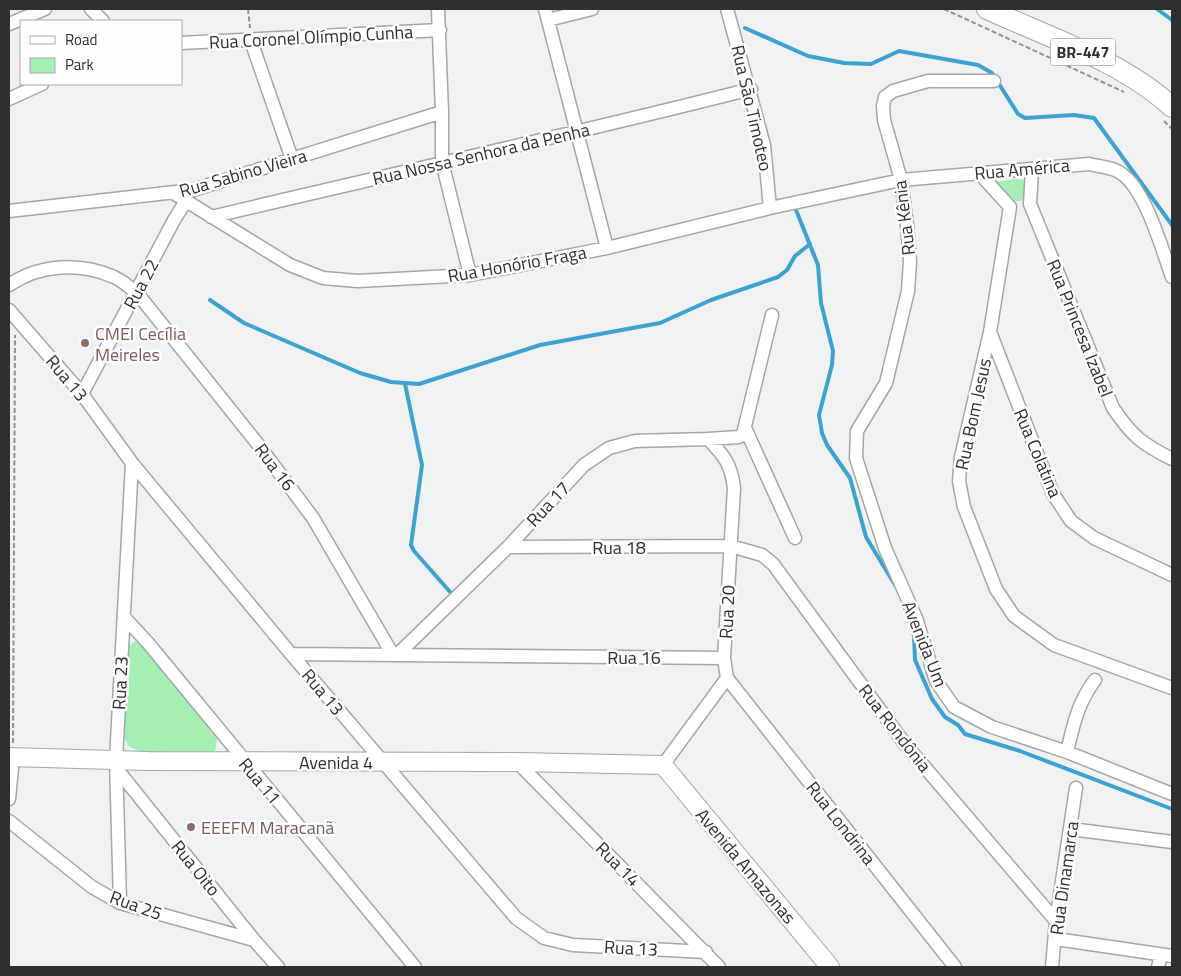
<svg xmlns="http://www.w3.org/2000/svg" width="1181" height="976" font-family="'Titillium Web',sans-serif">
	<rect width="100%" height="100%" fill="#f0f1f3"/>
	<path fill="#a5efb4" d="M1015,179l11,1v20l-15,2 -16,-20z
		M135,641l5,2 75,91 2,7 -2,10 -74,1 -13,-6 -4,-9 4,-83v-7z"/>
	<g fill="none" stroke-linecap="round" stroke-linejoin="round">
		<path stroke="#3ea2d0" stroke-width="4" d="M1157,9l15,11
			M745,28l63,28 36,7 27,1 28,-13 79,14 14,8 26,41 7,4 49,-3 20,3 78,107
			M796,210l22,55 3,38 12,48 -1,14 -13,50 3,18 5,12 23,33 16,59 29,48
			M210,300l34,23 116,50 31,9 28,2 121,-39 120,-22 51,-23 67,-23 9,-7 8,-14 15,-12
			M405,384l17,81 -11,80 3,6 37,42
			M905,608l9,28 1,24 17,39 13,18 13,8 7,9 55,17 152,58"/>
		<g stroke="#a4a6a7" stroke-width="15">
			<path id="street" d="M91,9l12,12
				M438,9l4,103v50l28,113
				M545,9l62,239
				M727,9l37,136 6,63
				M548,20l44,-11
				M9,24l36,-15
				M251,41l41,118
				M181,43l259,-13
				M994,81h-66l-35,10 -8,6 -2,9 1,14 17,60 6,45 3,36 -2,30 -22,92 -29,48 -1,27 29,90 31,70 20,63 18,26 38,20 75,25 105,42
				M9,99l33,-15
				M1032,170l-2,34 83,204c19,28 29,36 59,51
				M979,173l31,34
				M175,194l115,71 33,13 35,3 112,-6 137,-27 163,-40 131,-28 188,-16c8,2 18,3 26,6 29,11 47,80 57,107
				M1010,207l-20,125 -29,125 -2,24 5,26 32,82 18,27 40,29 118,43
				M9,211l184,-21 249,-78
				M211,217c180,-43 360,-82 540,-128
				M9,285c31,-21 71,-23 105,-8 8,3 16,11 23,16l120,150 56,75 80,137
				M9,310l73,84 50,69 159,191 225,264 28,20 29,7 133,7
				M990,332l63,162 18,27 23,17 78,37
				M82,394l92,-174 12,-19
				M746,430l49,108
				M708,439c16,17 23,24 26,49l-10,170 3,20 228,289
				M508,547l223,-1 31,9 11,9 132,180 151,177
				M124,617l24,26 267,324
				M291,654l433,4
				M397,655l111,-108 76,-82 25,-17 26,-7 73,-2 31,-2 4,-3 29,-119
				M1067,752c6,-26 11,-50 28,-72
				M517,762l202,205
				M663,765l64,-87
				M116,768l138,172 24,27
				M9,799l4,-42
				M9,821l83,66 28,16 134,37
				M1071,829l101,13
				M120,903l-4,-143 16,-297
				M1056,939l116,17
				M1052,967l4,-46 20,-133
				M1158,967l3,-12"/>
		</g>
		<g stroke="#a4a6a7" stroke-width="20">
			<path id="secondary" d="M9,757l139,4 369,1 146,3 167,202"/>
		</g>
		<g stroke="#a4a6a7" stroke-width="22">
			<path id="primary" d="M987,9c61,28 135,52 185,98"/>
		</g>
		<path stroke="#919294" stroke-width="2" stroke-dasharray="5 2.5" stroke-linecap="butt" d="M248,9l2,19
			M944,9l180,83
			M1164,121l8,8
			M13,743l2,-408"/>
		<use href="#street" stroke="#fff" stroke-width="12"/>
		<use href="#secondary" stroke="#fff" stroke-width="18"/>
		<use href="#primary" stroke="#fff" stroke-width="20"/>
	</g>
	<g fill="#8d6e63" stroke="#fefeff" stroke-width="2">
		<circle cx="85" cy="343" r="5"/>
		<circle cx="191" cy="827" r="5"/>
	</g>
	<g text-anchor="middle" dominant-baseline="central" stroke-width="5" stroke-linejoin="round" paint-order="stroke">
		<rect fill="#fefeff" stroke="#6c6d6e" stroke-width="1" x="1050.5" y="38.5" width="65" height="27" rx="4"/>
		<g font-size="16" font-weight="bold" fill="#2e2f30">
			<text x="1083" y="52">BR-447</text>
		</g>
		<g font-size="18" fill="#2e2f30" stroke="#fefeff">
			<text transform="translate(311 37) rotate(-3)">Rua Coronel Olímpio Cunha</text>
			<text transform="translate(752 108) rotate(77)">Rua São Timoteo</text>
			<text transform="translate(481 154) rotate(-13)">Rua Nossa Senhora da Penha</text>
			<text transform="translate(1022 169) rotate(-5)">Rua América</text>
			<text transform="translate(243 173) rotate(-16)">Rua Sabino Vieira</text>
			<text transform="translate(904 218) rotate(-97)">Rua Kênia</text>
			<text transform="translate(517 264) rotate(-10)">Rua Honório Fraga</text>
			<text transform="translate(141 284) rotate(-62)">Rua 22</text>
			<text transform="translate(1080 328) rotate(68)">Rua Princesa Izabel</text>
			<text transform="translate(67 378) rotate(50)">Rua 13</text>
			<text transform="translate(973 414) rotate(-78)">Rua Bom Jesus</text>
			<text transform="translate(1038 453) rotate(67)">Rua Colatina</text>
			<text transform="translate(275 467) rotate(53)">Rua 16</text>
			<text transform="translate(548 504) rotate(-47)">Rua 17</text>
			<text x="619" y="547">Rua 18</text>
			<text transform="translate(727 612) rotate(-87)">Rua 20</text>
			<text transform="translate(925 644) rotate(68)">Avenida Um</text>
			<text x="634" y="657">Rua 16</text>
			<text transform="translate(120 683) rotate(-87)">Rua 23</text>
			<text transform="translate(323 692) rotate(50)">Rua 13</text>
			<text transform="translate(895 728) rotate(52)">Rua Rondônia</text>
			<text x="336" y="762">Avenida 4</text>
			<text transform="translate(260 781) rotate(50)">Rua 11</text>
			<text transform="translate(841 823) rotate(52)">Rua Londrina</text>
			<text transform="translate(618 864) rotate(45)">Rua 14</text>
			<text transform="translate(746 866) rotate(50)">Avenida Amazonas</text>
			<text transform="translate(196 868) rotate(51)">Rua Oito</text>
			<text transform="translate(1064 878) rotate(-82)">Rua Dinamarca</text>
			<text transform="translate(136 905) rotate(20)">Rua 25</text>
			<text transform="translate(631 948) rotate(3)">Rua 13</text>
		</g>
		<g font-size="18" fill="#785e54" stroke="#fefeff" text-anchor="start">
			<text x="95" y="333">CMEI Cecília<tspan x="95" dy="21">Meireles</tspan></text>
			<text x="201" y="827">EEEFM Maracanã</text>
		</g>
	</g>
	<rect width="1181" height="976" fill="none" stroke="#2e2f30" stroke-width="20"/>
	<rect x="20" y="20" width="162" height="65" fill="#fefeff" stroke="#ababac"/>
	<rect x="30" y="36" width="25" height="8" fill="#ffffff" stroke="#ababac"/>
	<text x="65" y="45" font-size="15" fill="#2e2f30">Road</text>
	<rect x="30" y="58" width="25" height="15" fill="#a5efb4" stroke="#ababac"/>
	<text x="65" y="70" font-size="15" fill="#2e2f30">Park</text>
</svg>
